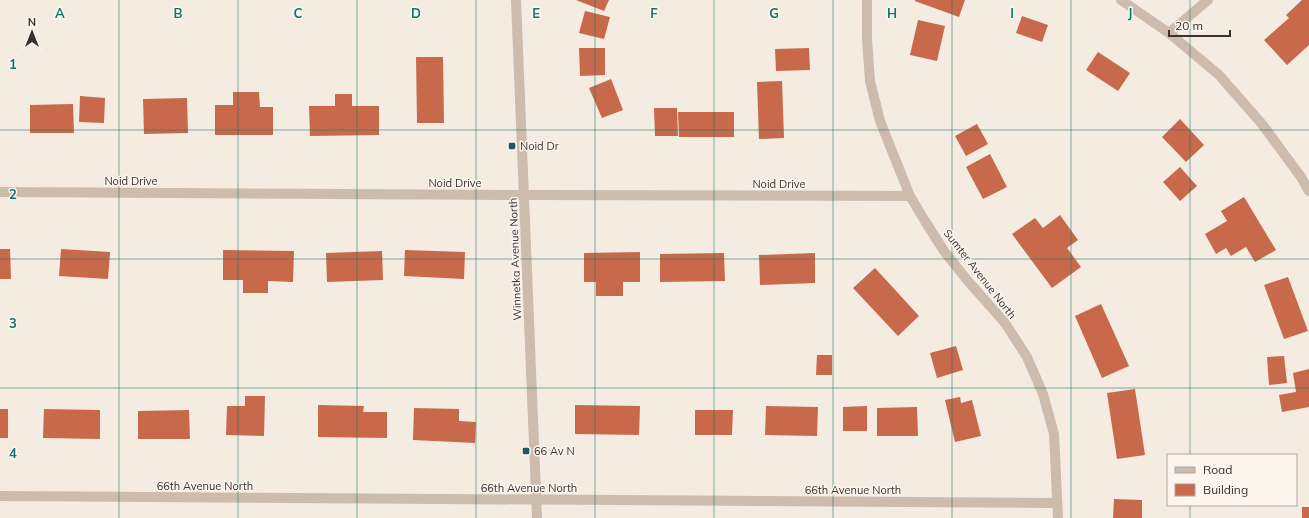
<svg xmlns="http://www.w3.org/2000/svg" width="1309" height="518" font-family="Mulish,sans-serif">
	<rect width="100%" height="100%" fill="#f4ebe1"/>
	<path fill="#c8694b" d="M576,0h33l-5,11z
		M915,0h50l-6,17 -44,-16z
		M1302,0h7v45l-22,20 -23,-25 25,-22 -3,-3z
		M585,11l25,6 -6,22 -25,-6z
		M1022,16l26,9 -6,17 -26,-9z
		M918,20l27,6 -8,35 -27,-6z
		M579,48h26v27l-25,1z
		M809,48l1,22 -34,1 -1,-22z
		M1098,52l32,21 -12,18 -32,-21z
		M416,57h27l1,66h-27z
		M611,79l12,31 -21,8 -13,-30z
		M782,81l2,57 -25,1 -2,-57z
		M233,92h26l1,15h13v28h-58v-30h18z
		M335,94h17v12h27v29l-69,1 -1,-30h26z
		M80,96l25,2 -1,25 -25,-1z
		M187,98l1,35 -44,1 -1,-35z
		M73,104l1,29h-44v-28z
		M654,108h23l1,28h-23z
		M678,112h56v25h-55z
		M1180,119l24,26 -18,17 -24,-25z
		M977,124l11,20 -22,12 -11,-20z
		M990,154l17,33 -24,12 -17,-32z
		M1180,167l17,19 -17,15 -17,-19z
		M1244,197l32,53 -21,12 -9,-15 -15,9 -5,-8 -10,6 -11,-20 22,-13 -6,-10z
		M1060,215l18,25 -11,8 14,19 -29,21 -40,-54 23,-16 8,10z
		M0,249h10l1,30h-11z
		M61,249l49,3 -2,27 -49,-3z
		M223,250l71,1 -1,31 -25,-1v12h-25v-13h-20z
		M405,250l60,2 -1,27 -60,-3z
		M382,251l1,29 -56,2 -1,-29z
		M640,252v30h-17v14h-27v-14h-12v-29z
		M724,253l1,28 -65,1v-28z
		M815,253v30l-55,2 -1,-30z
		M875,268l44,48 -21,20 -45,-48z
		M1288,277l20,54 -24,8 -20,-54z
		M1101,304l28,62 -27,12 -27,-62z
		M956,346l7,24 -26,8 -7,-25z
		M817,355h15v20h-16z
		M1284,356l3,27 -18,2 -2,-28z
		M1309,369v38l-27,5 -3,-17 17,-3 -3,-19z
		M1135,389l10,66 -28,4 -10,-66z
		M245,396h20l-1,40 -38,-1 1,-29h18z
		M960,397l1,6 11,-3 9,36 -26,6 -10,-42z
		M318,405l46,1 -1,6h24v26l-69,-1z
		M575,405l65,1 -1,29 -64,-1z
		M766,406l52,1 -1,29 -52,-1z
		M867,406v25h-24v-24z
		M917,407l1,29h-41v-28z
		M414,408l45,1v12l17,1 -1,21 -62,-3z
		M0,409h8v29h-8z
		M44,409l56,1v29l-57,-1z
		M189,410l1,29h-52v-28z
		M695,410h38l-1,25h-37z
		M1114,499l28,1v18h-29z
		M1302,507h7v11h-7z"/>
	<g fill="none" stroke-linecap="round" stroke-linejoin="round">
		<path stroke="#cdbbac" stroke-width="10" d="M867,0v39l3,42 10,40 30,75 15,25 19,30 23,29 38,43 22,34 16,37 11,40 4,84
			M1121,0l48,33 39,-33
			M1169,33l50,42 43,49 39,53 8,14
			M0,192l524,3 386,1
			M0,496l1057,7"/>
		<path stroke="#cdbbac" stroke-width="10" d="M516,0l21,518"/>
	</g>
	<path fill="none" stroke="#0f766e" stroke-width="1" stroke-opacity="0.55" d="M119,0v518M238,0v518M357,0v518M476,0v518M595,0v518M714,0v518M833,0v518M952,0v518M1071,0v518M1190,0v455M0,130h1309M0,259h1309M0,388h1309M1190,505v13"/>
	<g fill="#1f5a5e" stroke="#fbf5ee" stroke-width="1.5">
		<rect x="508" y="142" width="8" height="8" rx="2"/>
		<rect x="522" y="447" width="8" height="8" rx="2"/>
	</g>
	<g text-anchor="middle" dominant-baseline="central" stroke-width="3" stroke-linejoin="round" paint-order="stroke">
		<g font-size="11" fill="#3b302b" stroke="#fbf5ee" text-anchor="start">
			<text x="520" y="146">Noid Dr</text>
			<text x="534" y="451">66 Av N</text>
		</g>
		<g font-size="11" fill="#3b302b" stroke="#fbf5ee">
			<text x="131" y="181">Noid Drive</text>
			<text x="455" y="183">Noid Drive</text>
			<text x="779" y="184">Noid Drive</text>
			<text transform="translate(515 259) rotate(-92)">Winnetka Avenue North</text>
			<text transform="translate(980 274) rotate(52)">Sumter Avenue North</text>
			<text x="205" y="486">66th Avenue North</text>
			<text x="529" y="488">66th Avenue North</text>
			<text x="853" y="490">66th Avenue North</text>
		</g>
	</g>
	<g font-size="13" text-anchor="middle" font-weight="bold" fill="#0f766e" stroke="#fbf5ee" stroke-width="3" stroke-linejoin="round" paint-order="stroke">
		<text x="60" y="18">A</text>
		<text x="178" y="18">B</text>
		<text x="298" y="18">C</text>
		<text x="416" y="18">D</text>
		<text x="536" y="18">E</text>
		<text x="654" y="18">F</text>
		<text x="774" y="18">G</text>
		<text x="892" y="18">H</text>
		<text x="1012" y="18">I</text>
		<text x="1130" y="18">J</text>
		<text x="13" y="69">1</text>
		<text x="13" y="199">2</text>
		<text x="13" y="328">3</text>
		<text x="13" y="458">4</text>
	</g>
	<rect x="1167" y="454" width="130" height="52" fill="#fbf5ee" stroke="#aea6a0"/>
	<rect x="1175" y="467" width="20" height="6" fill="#cdbbac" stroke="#aea6a0"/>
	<text x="1203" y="474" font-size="12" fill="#3b302b">Road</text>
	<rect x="1175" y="484" width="20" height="12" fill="#c8694b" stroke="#aea6a0"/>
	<text x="1203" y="494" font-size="12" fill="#3b302b">Building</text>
	<g transform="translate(32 32)" stroke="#fbf5ee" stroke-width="3" paint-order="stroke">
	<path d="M0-3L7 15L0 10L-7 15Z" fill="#3b302b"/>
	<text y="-6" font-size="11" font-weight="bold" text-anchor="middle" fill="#3b302b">N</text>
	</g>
	<path d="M1169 30v6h61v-6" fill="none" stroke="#3b302b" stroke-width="2"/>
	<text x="1175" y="30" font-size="12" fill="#3b302b" stroke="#fbf5ee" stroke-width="3" paint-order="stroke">20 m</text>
</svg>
